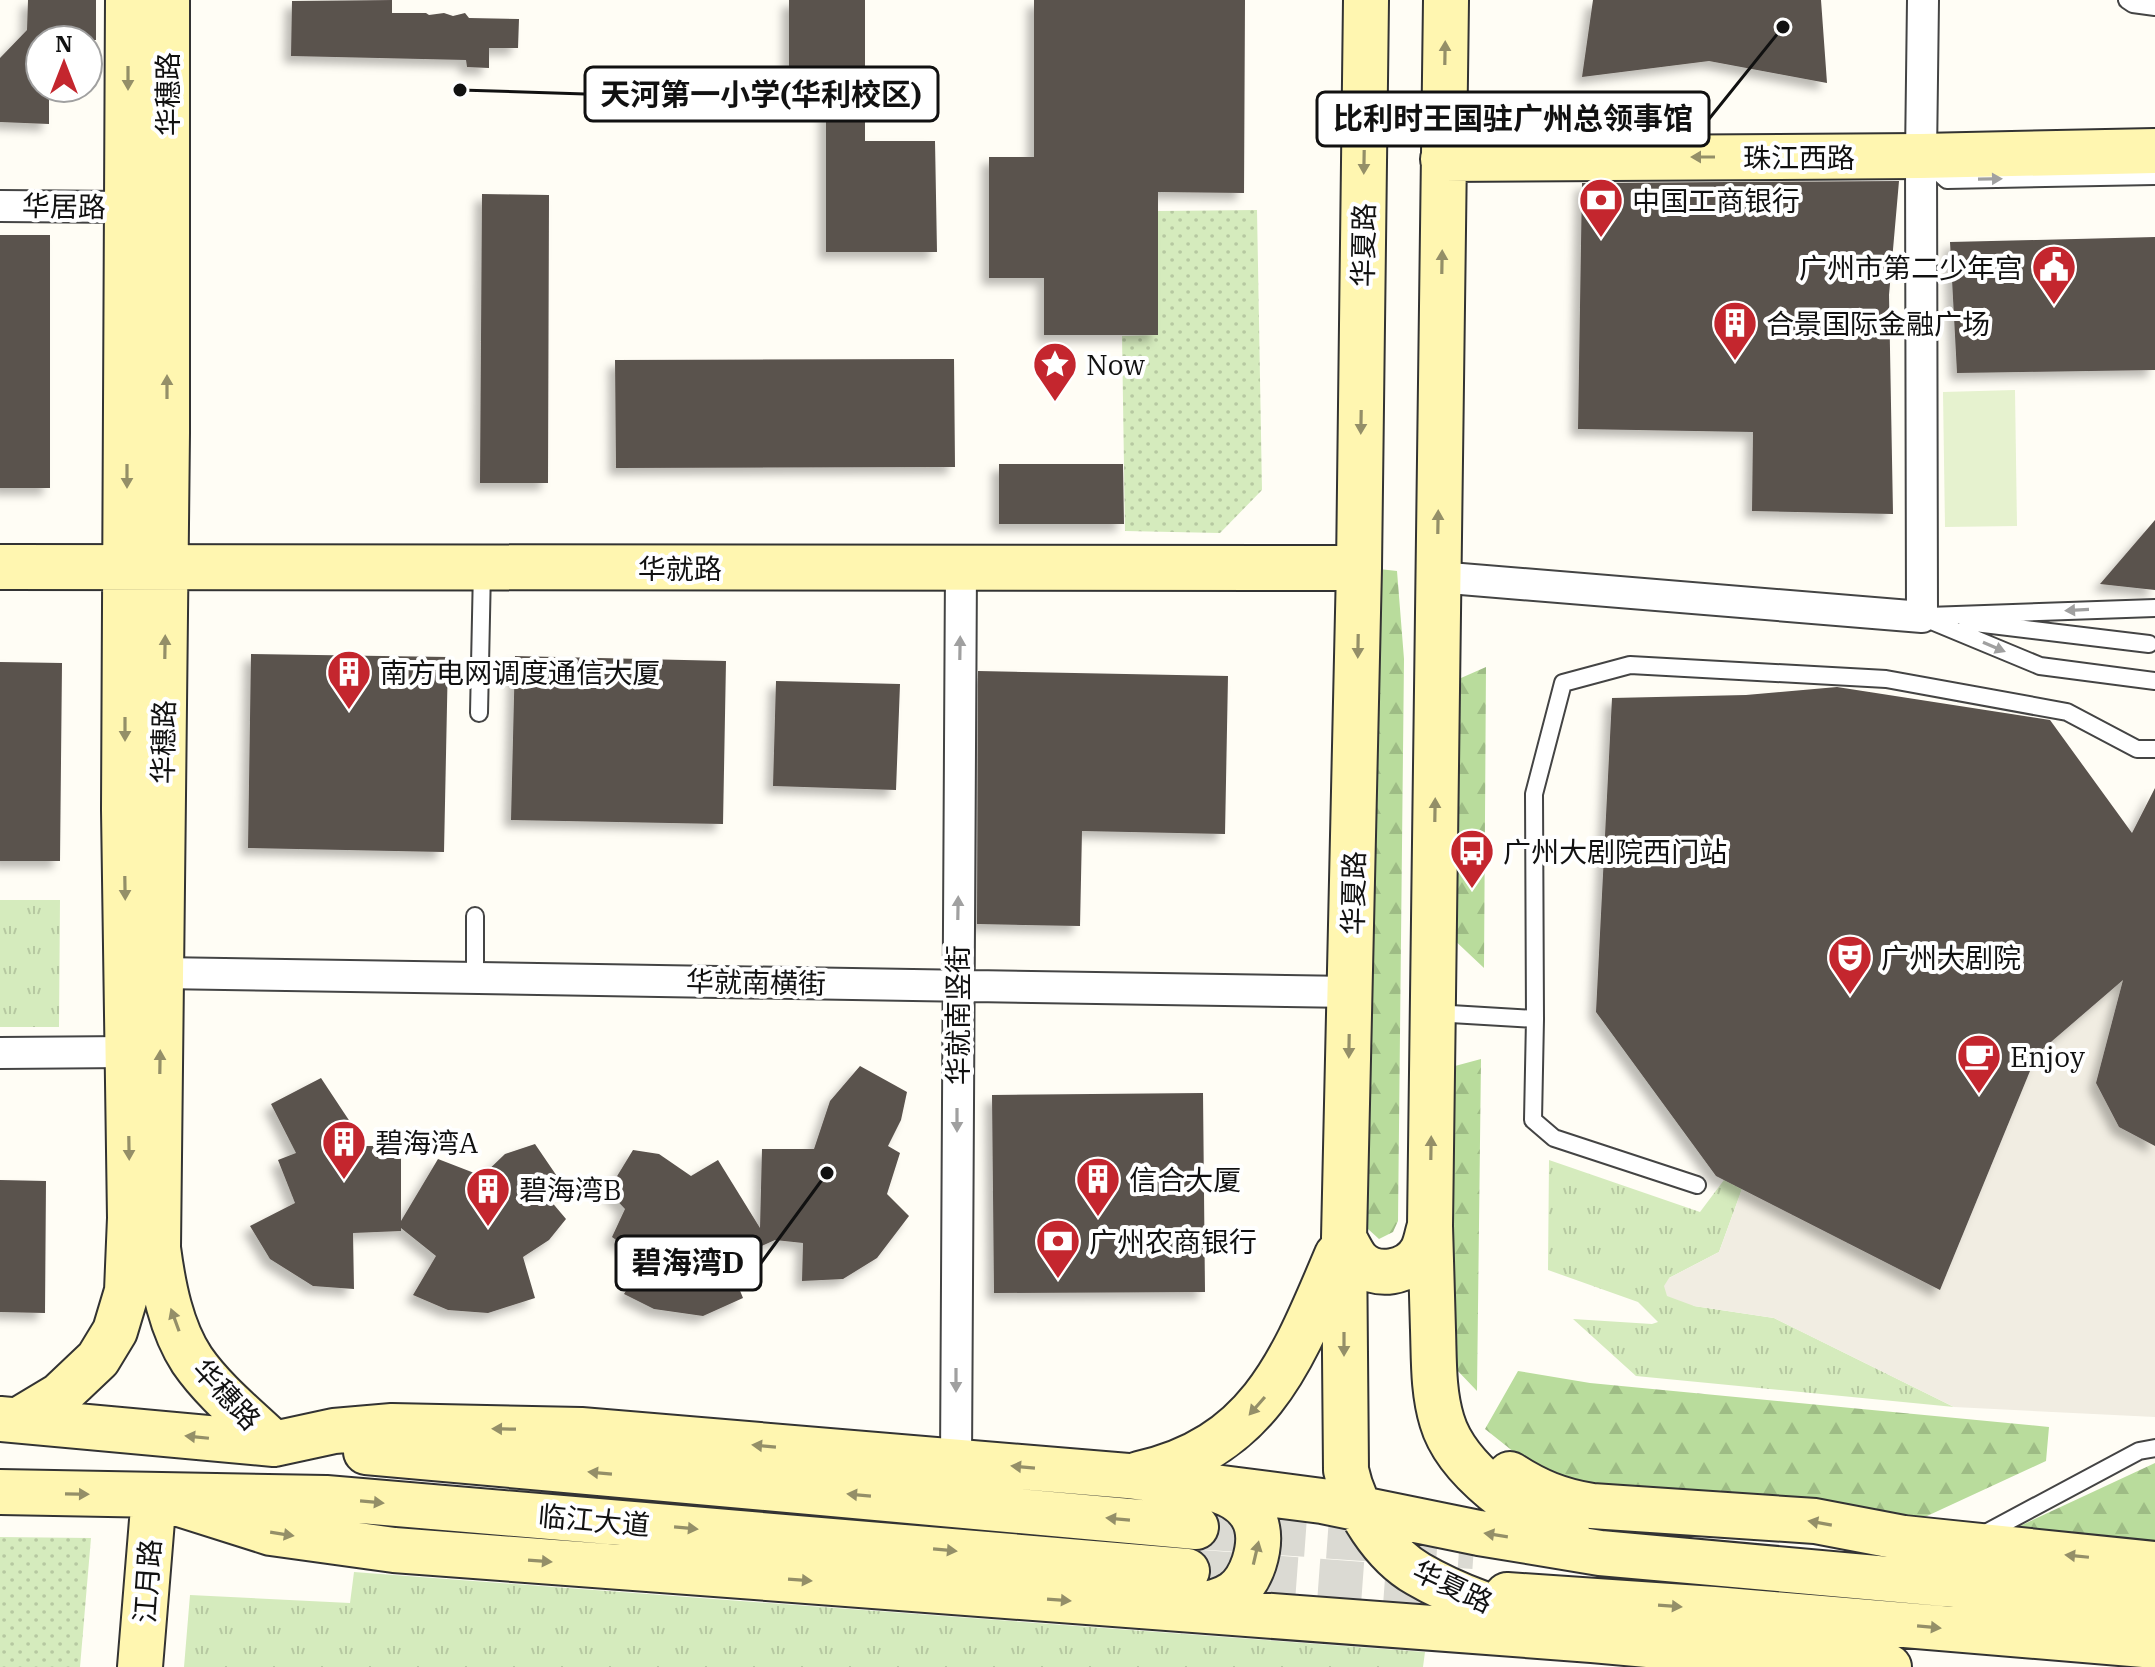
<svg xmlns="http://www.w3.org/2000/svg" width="2155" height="1667" font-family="'IBM Plex Serif','Noto Sans SC',serif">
	<defs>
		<pattern id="grass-dots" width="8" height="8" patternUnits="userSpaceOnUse" patternTransform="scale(2)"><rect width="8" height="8" fill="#d5ebbd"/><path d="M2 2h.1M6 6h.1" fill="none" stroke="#b6c8a1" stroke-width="1.8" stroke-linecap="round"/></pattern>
		<pattern id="forest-firs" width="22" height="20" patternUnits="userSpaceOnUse" patternTransform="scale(2)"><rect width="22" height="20" fill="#b9dc9c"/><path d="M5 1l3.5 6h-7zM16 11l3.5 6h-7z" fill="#9ebc85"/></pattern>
		<pattern id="park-tufts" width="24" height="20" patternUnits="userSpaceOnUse" patternTransform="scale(2)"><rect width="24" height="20" fill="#d5ebbd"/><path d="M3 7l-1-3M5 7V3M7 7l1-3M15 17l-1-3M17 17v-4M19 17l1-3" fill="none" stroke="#b6c8a1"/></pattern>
		<filter id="shadow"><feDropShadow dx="-7" dy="7" stdDeviation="4" flood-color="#0004"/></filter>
	</defs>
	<rect width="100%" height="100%" fill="#fffdf5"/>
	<path fill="url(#grass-dots)" d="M1257,210l5,280 -42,43 -95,-2 -3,-195 36,-1v-124z
		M0,1537l91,1 -11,129h-80z"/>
	<path fill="url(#forest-firs)" d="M1379,569l18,2 7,88 -6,562 -5,11 -14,7 -11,-10 -11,-18z
		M1486,667l-2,301 -35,-33 12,-257z
		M1481,1059l-4,332 -22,-23 -7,-281 7,-21z
		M1518,1371l72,12 459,44 -3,34 -119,55h-28l-336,-34 -39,-22 -39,-31z
		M2155,1463v80l-148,-11z"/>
	<path fill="url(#park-tufts)" d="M0,900h60l-1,127h-59z
		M1549,1160l151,52 24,-32 18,9 -23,63 -50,26 25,28 80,12 180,89 -318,-31 -63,-57 79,5 6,-2 -20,-20 -90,-32z
		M354,1572l1071,80 -2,15h-1239l6,-72 160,8z"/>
	<path fill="#e6f2cf" d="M2015,390l2,136 -72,1 -2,-135z"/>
	<path fill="#f1ede2" d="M2123,980l-27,103 23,44 36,19v271l-201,-10 -180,-89 -80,-12 -27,-10 -3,-10 5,-8 50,-26 23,-63 198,101 97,-236z"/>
	<path fill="#5a524d" filter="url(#shadow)" d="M28,0h68v40h-56v48h9v36l-49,-2v-64l27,-28z
		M392,0v13h34l3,2 15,-2 9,3 12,-3 4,5 50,1 -1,29h-29v20l-22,-1 -1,-7 -175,-4 1,-55z
		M789,0h76v141h70l2,111h-111v-149h-37z
		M1034,0h211l-1,193 -86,-1v143h-114v-57h-55v-121h45z
		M1593,0h228l6,83 -118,-22 -127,16z
		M1899,181l-10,114 4,219 -141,-3 1,-79 -175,-3 4,-246z
		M482,194l67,1 -1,288h-68z
		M0,235h50v253h-50z
		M2155,237v133l-198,3 -7,-131z
		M954,359l1,108 -339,1 -1,-108z
		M999,464h124l1,60h-125z
		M2155,520v70l-55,-6z
		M251,654l197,3 -4,195 -196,-4z
		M515,656l211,5 -3,163 -212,-4z
		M0,662l62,1 -2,198h-60z
		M978,671l250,5 -3,158 -143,-3 -2,95 -103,-2z
		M776,681l124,3 -4,106 -123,-4z
		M1837,687l213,33 82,113 23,-45v358l-36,-19 -23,-44 27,-103 -86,74 -97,236 -224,-114 -120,-164 16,-314 134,-3z
		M860,1066l47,26 -6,28 -13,26 12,7 -13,41 22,22 -32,42 -34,21 -41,2 1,-38 -28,-3 -47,21 15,37 -40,18 -49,-7 -30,-15 20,-34 -32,-23 13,-28 -17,-18 25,-41 26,4 32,22 27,-16 42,68 2,-79h52l16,-48z
		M321,1078l45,68h35v75l37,-62 44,17 23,-22 30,-10 30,44 -15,12 16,19 -17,21 -26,17 12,41 -47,15 -40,-3 -35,-15 23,-39 -35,-28v3l-48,2 1,56 -41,-3 -43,-27 -20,-33 45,-23 -17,-43 18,-7 -25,-49z
		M1203,1093l2,199 -211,1 -2,-198z
		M0,1180l46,1 -1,132 -45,-1z"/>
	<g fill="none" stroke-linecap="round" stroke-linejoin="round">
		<path stroke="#dbdad3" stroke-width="44" stroke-dasharray="44 22" stroke-linecap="butt" d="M1196,1527l278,20
			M1187,1571l269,20"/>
		<g stroke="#444" stroke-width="20">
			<path id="lane" d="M2127,0l6,4 22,3
				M1928,163l19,17 208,-4
				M1928,616l227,-8
				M1922,617l118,49 115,15
				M1967,622l182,22
				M479,713l3,-144
				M475,916v62
				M1434,1013l101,6 -2,101 21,18 143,47
				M1535,1019l-1,-225 29,-111 67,-18 256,14 181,33 70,37h18
				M1982,1535l157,-84 16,-3"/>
		</g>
		<g stroke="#444" stroke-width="34">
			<path id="street" d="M0,206l128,1
				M1437,577l485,40 -1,-461 2,-156
				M161,973l1190,19
				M0,1053l128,-1
				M956,1462l5,-894"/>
		</g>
		<g stroke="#333" stroke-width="48">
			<path id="secondary" d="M167,0v433l-9,815c5,38 13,80 34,112 22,32 55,58 82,84
				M1366,0l-7,568 -15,670 2,232c8,38 37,84 72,104 53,31 116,46 174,66
				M1446,0l-16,1226c1,35 2,70 3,104 1,30 0,62 9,91 15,51 81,94 127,117
				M1443,159l478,-3 234,-5
				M0,567l1359,1
				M1344,1238c4,7 8,16 13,22 18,20 53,13 65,-9 4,-7 5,-17 8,-25
				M0,1419l274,25 60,-13 58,-5 189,4 547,46 194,25 157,32 121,20 555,50
				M20,1419l40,-24 38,-36 17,-28 12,-40 3,-73 -6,-408 4,-810
				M366,1452l830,75
				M1139,1474c122,-27 154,-116 198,-219
				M1510,1474c26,17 50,27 82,32l223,15 89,17 251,26
				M0,1492l326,6 861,73
				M154,1496l117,37 123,17 1198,90 297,27
				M1507,1595l207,14 441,37
				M1192,1607c15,-3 29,-5 42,-14 11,-8 16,-18 20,-30 13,-41 -5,-64 -43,-75
				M140,1667l14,-171"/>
		</g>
		<use href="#lane" stroke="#fff" stroke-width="16"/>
		<use href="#street" stroke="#fff" stroke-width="30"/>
		<use href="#secondary" stroke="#fff6b0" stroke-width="44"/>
	</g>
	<defs><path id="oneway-solid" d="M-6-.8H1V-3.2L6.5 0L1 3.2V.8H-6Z" transform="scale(2)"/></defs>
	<g fill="#948f68">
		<use href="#oneway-solid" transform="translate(1445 53) rotate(-89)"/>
		<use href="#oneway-solid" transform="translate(128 78) rotate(90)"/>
		<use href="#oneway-solid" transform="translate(1703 157) rotate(180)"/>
		<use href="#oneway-solid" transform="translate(1364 162) rotate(91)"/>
		<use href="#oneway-solid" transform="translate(1442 262) rotate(-89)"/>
		<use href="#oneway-solid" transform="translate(167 387) rotate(-90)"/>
		<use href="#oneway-solid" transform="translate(1361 422) rotate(91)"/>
		<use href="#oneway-solid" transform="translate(127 476) rotate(90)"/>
		<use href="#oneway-solid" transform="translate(1438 522) rotate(-89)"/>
		<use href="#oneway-solid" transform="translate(1358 646) rotate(91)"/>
		<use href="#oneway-solid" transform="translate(165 647) rotate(-89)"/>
		<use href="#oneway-solid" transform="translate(125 729) rotate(90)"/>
		<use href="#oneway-solid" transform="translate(1435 810) rotate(-89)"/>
		<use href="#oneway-solid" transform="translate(125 888) rotate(89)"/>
		<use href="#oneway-solid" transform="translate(1349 1046) rotate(91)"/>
		<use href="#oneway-solid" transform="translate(160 1062) rotate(-89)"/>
		<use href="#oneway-solid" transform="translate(129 1148) rotate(89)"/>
		<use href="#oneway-solid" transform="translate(1431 1148) rotate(-89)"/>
		<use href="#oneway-solid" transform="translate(175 1320) rotate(-110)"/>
		<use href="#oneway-solid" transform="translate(1344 1344) rotate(90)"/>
		<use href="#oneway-solid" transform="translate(1257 1406) rotate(131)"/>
		<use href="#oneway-solid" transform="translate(504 1429) rotate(-179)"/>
		<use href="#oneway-solid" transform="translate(197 1437) rotate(-174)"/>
		<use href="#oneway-solid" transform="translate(764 1446) rotate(-175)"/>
		<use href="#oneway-solid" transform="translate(1023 1467) rotate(-175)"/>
		<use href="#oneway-solid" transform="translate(600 1473) rotate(-175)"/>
		<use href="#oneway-solid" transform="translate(77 1494) rotate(1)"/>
		<use href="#oneway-solid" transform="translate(859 1495) rotate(-175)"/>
		<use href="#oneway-solid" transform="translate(372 1502) rotate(5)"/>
		<use href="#oneway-solid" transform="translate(1118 1519) rotate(-175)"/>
		<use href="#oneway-solid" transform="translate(1820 1523) rotate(-170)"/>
		<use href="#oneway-solid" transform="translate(686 1528) rotate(5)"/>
		<use href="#oneway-solid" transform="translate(282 1534) rotate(9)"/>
		<use href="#oneway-solid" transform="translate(1496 1535) rotate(-171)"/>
		<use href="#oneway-solid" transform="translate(945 1550) rotate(5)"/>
		<use href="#oneway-solid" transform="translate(1256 1553) rotate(-77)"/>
		<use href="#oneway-solid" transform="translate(2077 1556) rotate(-174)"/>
		<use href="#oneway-solid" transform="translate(540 1561) rotate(4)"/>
		<use href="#oneway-solid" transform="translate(800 1580) rotate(4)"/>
		<use href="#oneway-solid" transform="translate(1059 1600) rotate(4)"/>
		<use href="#oneway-solid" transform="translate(1670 1606) rotate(4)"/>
		<use href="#oneway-solid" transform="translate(1929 1627) rotate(5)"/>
	</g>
	<g fill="#a0a0a0">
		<use href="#oneway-solid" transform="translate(1990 179) rotate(-1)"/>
		<use href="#oneway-solid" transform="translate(2077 610) rotate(177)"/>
		<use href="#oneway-solid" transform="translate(1994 647) rotate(23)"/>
		<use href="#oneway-solid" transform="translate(960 648) rotate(-89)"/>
		<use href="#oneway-solid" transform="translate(958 908) rotate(-89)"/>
		<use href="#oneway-solid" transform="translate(957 1120) rotate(90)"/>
		<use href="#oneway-solid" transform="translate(956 1380) rotate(90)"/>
	</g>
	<defs>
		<g id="bank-pin" transform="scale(2.3)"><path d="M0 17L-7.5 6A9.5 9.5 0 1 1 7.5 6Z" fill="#c4262e" stroke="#fff"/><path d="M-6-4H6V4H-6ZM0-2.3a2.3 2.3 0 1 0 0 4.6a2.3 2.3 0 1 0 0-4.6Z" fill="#fff"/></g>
		<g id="civic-pin" transform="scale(2.3)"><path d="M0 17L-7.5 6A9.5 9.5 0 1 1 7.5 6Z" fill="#c4262e" stroke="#fff"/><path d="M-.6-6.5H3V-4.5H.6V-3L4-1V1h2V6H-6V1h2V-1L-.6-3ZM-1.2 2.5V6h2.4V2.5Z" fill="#fff"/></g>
		<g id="building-pin" transform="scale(2.3)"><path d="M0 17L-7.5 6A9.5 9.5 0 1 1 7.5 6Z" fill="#c4262e" stroke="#fff"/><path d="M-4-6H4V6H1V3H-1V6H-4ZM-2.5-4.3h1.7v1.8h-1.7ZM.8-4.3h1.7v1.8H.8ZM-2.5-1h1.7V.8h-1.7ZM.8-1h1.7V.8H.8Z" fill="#fff"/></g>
		<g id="sight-pin" transform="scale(2.3)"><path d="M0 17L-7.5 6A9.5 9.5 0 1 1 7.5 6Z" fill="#c4262e" stroke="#fff"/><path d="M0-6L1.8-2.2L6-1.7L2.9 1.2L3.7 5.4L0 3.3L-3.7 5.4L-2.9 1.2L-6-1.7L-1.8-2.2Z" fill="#fff"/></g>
		<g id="bus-pin" transform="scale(2.3)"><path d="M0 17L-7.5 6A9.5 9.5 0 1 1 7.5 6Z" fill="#c4262e" stroke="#fff"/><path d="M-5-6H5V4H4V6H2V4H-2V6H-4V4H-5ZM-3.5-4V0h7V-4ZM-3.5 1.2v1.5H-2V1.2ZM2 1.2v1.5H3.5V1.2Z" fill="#fff"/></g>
		<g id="theatre-pin" transform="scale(2.3)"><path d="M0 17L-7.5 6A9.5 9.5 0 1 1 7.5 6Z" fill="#c4262e" stroke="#fff"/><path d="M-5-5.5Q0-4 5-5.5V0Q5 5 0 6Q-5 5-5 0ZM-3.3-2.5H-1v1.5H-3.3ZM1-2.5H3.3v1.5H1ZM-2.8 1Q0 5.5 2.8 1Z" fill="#fff"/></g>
		<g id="cafe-pin" transform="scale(2.3)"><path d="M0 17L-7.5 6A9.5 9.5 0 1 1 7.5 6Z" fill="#c4262e" stroke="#fff"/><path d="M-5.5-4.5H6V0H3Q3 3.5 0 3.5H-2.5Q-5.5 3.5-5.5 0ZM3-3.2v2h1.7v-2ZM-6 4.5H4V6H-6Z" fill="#fff"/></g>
	</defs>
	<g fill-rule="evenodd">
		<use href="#bank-pin" x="1601" y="200"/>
		<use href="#civic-pin" x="2054" y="267"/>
		<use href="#building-pin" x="1735" y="323"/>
		<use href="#sight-pin" x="1055" y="364"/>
		<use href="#building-pin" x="349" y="672"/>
		<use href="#bus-pin" x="1472" y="851"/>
		<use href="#theatre-pin" x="1850" y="957"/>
		<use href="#cafe-pin" x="1979" y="1056"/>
		<use href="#building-pin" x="344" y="1142"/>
		<use href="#building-pin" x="1098" y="1179"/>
		<use href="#building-pin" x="488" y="1189"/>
		<use href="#bank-pin" x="1058" y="1241"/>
	</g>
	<g text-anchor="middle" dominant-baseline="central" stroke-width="8" stroke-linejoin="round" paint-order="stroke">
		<g font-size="28" fill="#111" stroke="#fff">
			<text transform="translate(167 94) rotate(-90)">华穗路</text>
			<text x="1799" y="157">珠江西路</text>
			<text transform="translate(64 206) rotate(1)">华居路</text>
			<text transform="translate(1363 245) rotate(-89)">华夏路</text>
			<text x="680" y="568">华就路</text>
			<text transform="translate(163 742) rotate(-89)">华穗路</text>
			<text transform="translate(1353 893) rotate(-89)">华夏路</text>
			<text transform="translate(756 982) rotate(1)">华就南横街</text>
			<text transform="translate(957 1015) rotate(-90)">华就南竖街</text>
			<text transform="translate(227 1394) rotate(47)">华穗路</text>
			<text transform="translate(594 1520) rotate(5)">临江大道</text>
			<text transform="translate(147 1581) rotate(-86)">江月路</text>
			<text transform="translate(1453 1586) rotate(25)">华夏路</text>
		</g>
		<g font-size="28" fill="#111" stroke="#fff" text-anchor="start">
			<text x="1632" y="200">中国工商银行</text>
			<text x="2023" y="267" text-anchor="end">广州市第二少年宫</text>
			<text x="1766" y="323">合景国际金融广场</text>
			<text x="1086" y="364">Now</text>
			<text x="380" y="672">南方电网调度通信大厦</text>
			<text x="1503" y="851">广州大剧院西门站</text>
			<text x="1881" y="957">广州大剧院</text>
			<text x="2010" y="1056">Enjoy</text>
			<text x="375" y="1142">碧海湾A</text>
			<text x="1129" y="1179">信合大厦</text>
			<text x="519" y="1189">碧海湾B</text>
			<text x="1089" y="1241">广州农商银行</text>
		</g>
	</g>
	<path fill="none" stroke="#111" stroke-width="3" d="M460 90L585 94M1783 27L1709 119M827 1173L761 1263"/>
	<g fill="#111" stroke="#fff" stroke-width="3">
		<circle cx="460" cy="90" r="8"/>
		<circle cx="1783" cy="27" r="8"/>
		<circle cx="827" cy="1173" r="8"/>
	</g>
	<g fill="#fff" stroke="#111" stroke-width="3">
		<rect x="585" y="67" width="353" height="54" rx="8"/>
		<rect x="1317" y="92" width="392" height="54" rx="8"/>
		<rect x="616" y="1236" width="145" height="54" rx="8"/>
	</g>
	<g font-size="30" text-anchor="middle" font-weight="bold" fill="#111">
		<text x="761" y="105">天河第一小学(华利校区)</text>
		<text x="1513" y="129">比利时王国驻广州总领事馆</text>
		<text x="688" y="1273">碧海湾D</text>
	</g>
	<g transform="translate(64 64)"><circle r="38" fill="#ffffff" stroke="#a0a0a0" stroke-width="2"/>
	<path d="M0-6L14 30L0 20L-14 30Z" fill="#c4262e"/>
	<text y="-12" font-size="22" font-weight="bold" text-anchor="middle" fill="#111111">N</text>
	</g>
</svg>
